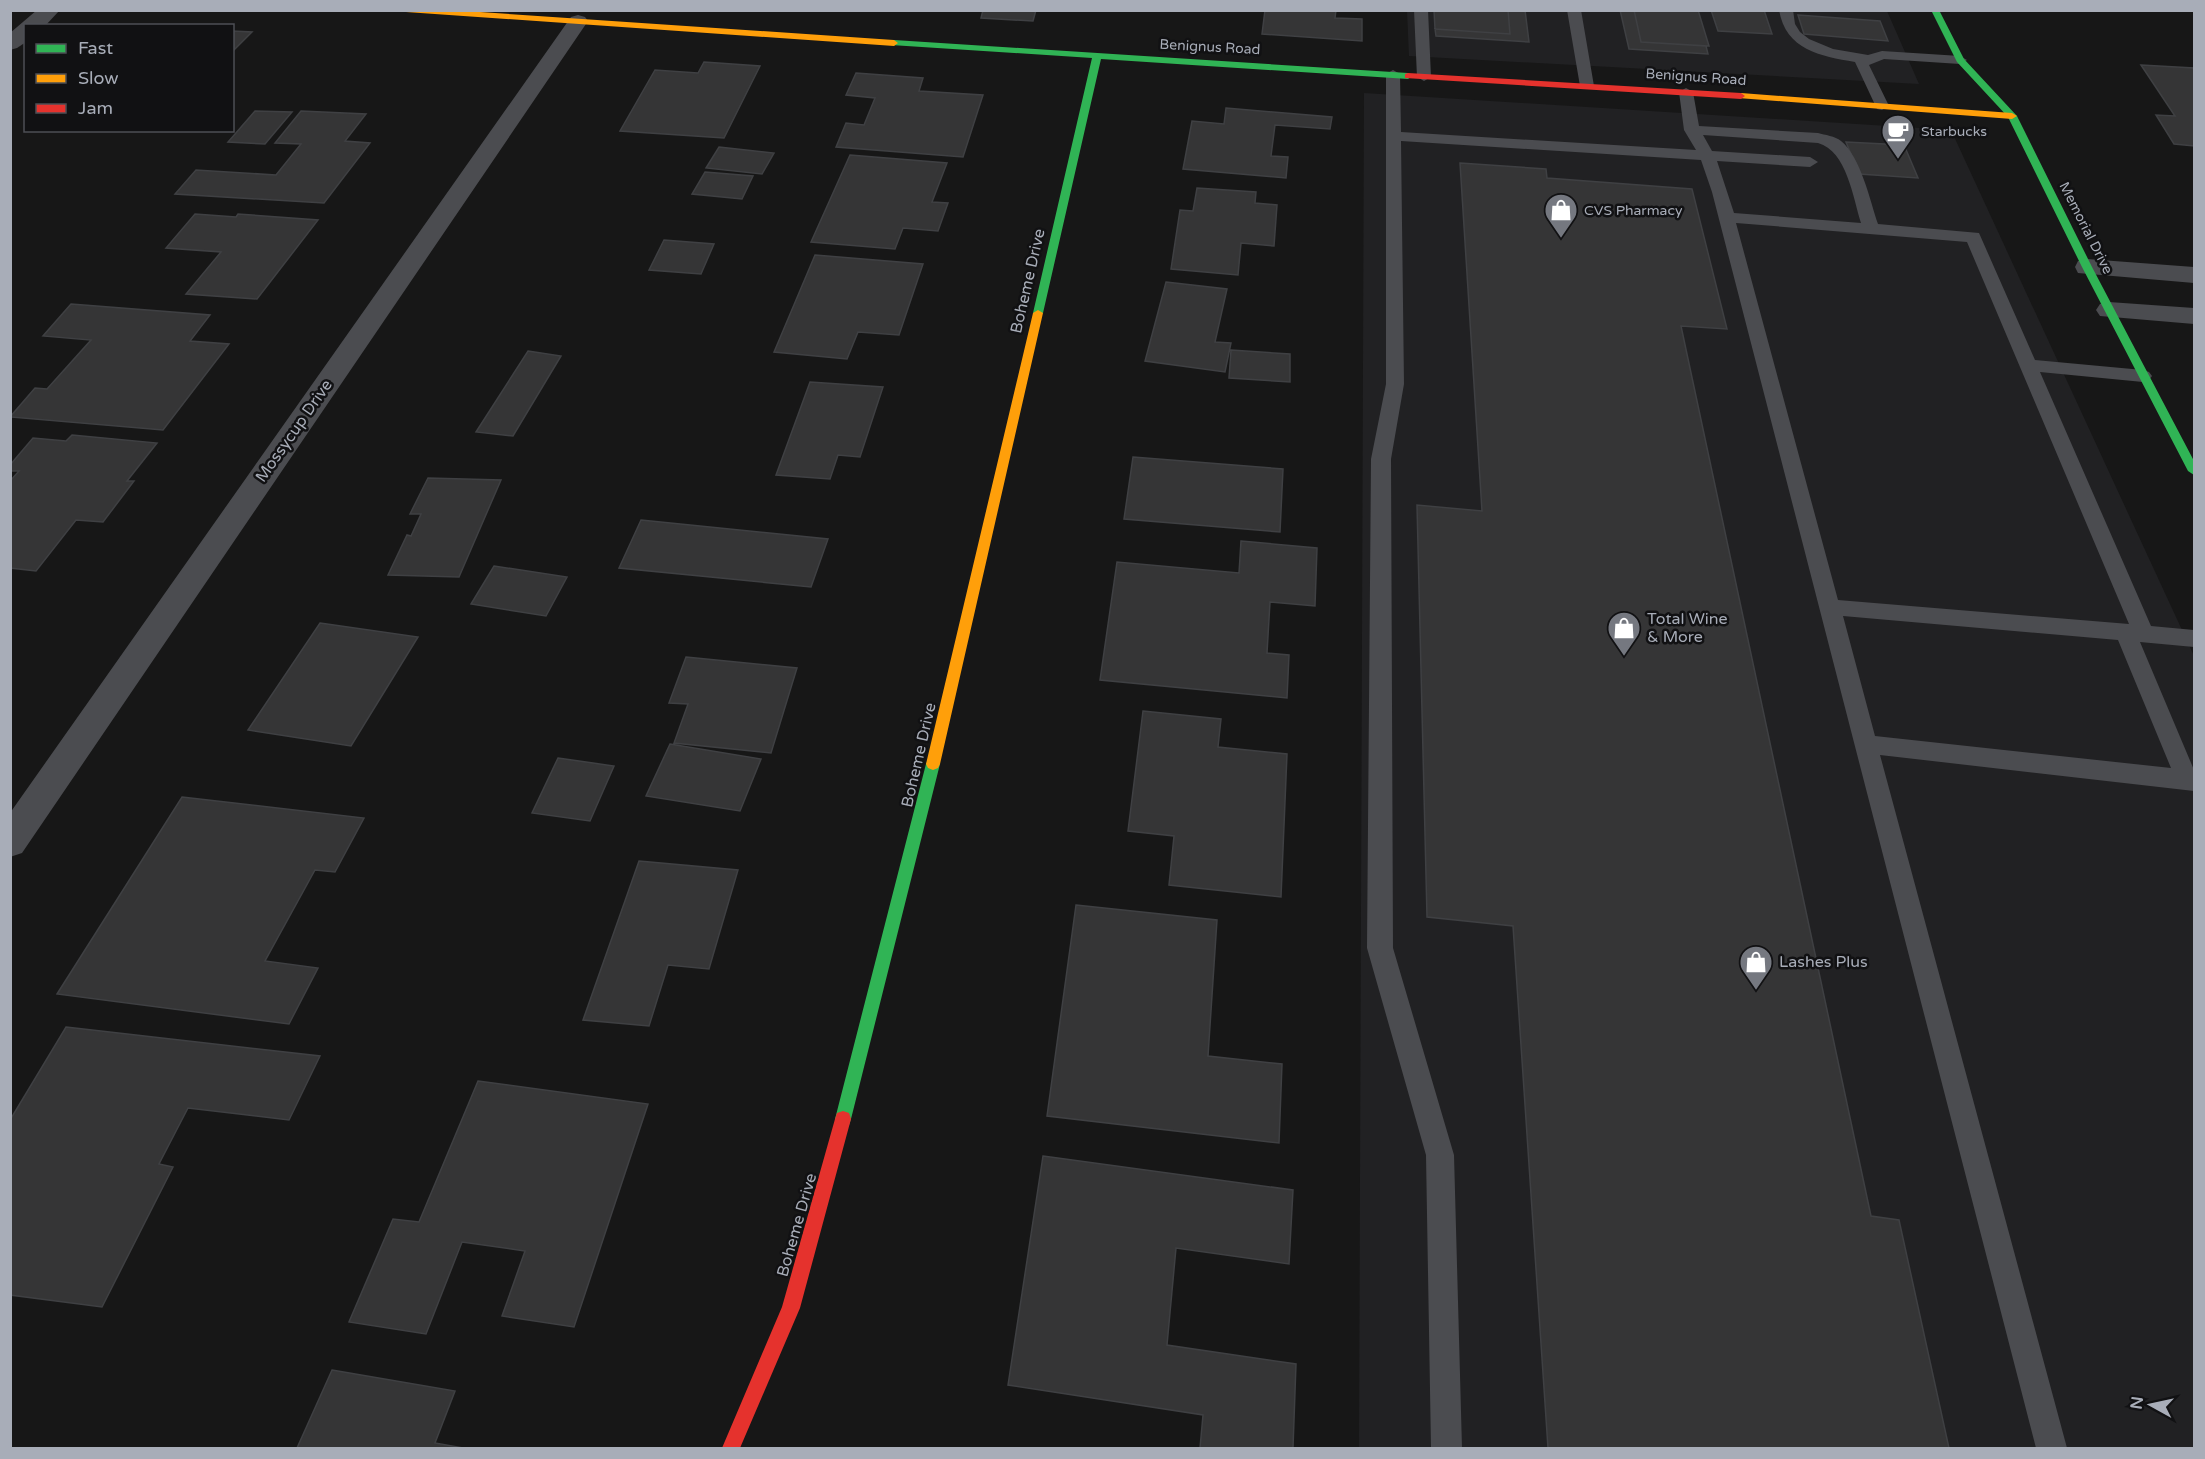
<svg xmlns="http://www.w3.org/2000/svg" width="2205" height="1459" font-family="'Varela Round',sans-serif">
	<rect width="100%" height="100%" fill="#171717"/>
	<path fill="#212123" d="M1407,11h480l32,73 -510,-28z
		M1364,93l587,37 243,526v792h-835z"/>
	<path fill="#353536" stroke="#3f4043" stroke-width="1.5" d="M983,10h53l-3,11 -52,-3z
		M1265,10h71l-1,8 27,1v22l-100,-7z
		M1434,10h74l2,24 -75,-5z
		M1508,10h17l4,32 -93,-6 -1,-7 75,5z
		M1620,10h14l7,32 65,4 2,8 -79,-5z
		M1634,10h64l11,36 -68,-4z
		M1711,10h53l8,24 -54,-3z
		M1798,15l82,6 8,20 -84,-7z
		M232,31l20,1 -20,20z
		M704,62l56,4 -36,72 -104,-7 35,-61 43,3z
		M2141,65l53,3v78l-20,-2 -18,-29 19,1z
		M856,73l67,5 -4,13 64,4 -20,62 -127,-10 10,-24 18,2 11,-27 -29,-3z
		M1226,108l106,9 -2,12 -55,-4 -4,31 17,1 -2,21 -103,-9 9,-48 32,3z
		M255,111l37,1 -27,32 -37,-2z
		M301,111l65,3 -21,27 25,2 -46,60 -149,-9 21,-24 80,5 25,-31 -26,-1z
		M1846,142l58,3 14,33 -59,-4z
		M719,147l55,6 -12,21 -56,-6z
		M850,155l97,8 -15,39 16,1 -10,28 -35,-3 -8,21 -84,-7z
		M1460,163l86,6 1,9 145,11 35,140 -46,-3 190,890 28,4 50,228h-401l-35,-522 -86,-9 -10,-412 65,6z
		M705,172l48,4 -11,23 -50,-5z
		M1197,188l59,4 -1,11 22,2 -3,41 -33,-3 -3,32 -67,-6 9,-59 13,1z
		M195,214l41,3 2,-3 80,6 -61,79 -71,-5 35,-42 -55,-4z
		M664,240l50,4 -13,30 -52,-4z
		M815,255l108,9 -24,71 -41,-3 -11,27 -73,-7z
		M1166,282l61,7 -12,53 16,1 -6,29 -80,-11z
		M71,304l139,11 -20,26 39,3 -66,86 -153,-13 25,-29 12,1 44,-49 -48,-4z
		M1231,350l59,4v28l-61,-4z
		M528,351l33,5 -48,80 -37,-4z
		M810,382l73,5 -23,70 -22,-2 -8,24 -54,-4z
		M72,435l85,8 -30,38h7l-31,41 -27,-2 -40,51 -26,-3v-87l9,-10h-9v-6l23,-27 33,3z
		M1133,457l150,12 -3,63 -156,-13z
		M428,478l73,2 -42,97 -71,-2 19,-40 4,1 10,-22h-11z
		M641,520l187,19 -17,48 -192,-19z
		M1241,541l76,7 -2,58 -45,-4 -3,51 22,2 -2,43 -187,-18 17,-118 122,11z
		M494,566l73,11 -21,39 -75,-12z
		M320,623l98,14 -67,109 -103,-16z
		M686,657l111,11 -26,85 -97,-10 14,-39 -19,-1z
		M1143,711l78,8 -3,28 69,7 -6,143 -112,-12 5,-49 -46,-5z
		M670,744l91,15 -21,52 -94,-15z
		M558,758l56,8 -24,55 -58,-8z
		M182,797l182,21 -29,54 -20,-2 -50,91 53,7 -29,56 -232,-30z
		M639,861l99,9 -29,99 -41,-4 -19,61 -66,-6z
		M1076,905l141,15 -9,136 74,8 -3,79 -232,-27z
		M66,1027l254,29 -31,64 -101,-12 -29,56 14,3 -71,140 -92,-12v-175z
		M478,1081l170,23 -74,223 -72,-11 23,-65 -63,-9 -36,92 -77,-12 44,-103 26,3z
		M1043,1156l250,34 -4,74 -113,-16 -9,97 129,19 -3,84h-93l3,-33 -195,-30z
		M332,1370l123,21 -20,52 28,5h-166z"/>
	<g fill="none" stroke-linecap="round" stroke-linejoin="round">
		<path fill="#4b4c50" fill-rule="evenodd" d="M1414,10h14l3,67 -7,4 -7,-4z
			M1567,10h14l13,76 -2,3h-10l-2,-3z
			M1779,10h14l2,14 5,8 9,7 24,10 35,6 14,-4 78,5 7,4 -7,4 -76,-5 -15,6 20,41 -7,4 -5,-1 -22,-47c-35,-6 -69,-12 -76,-52z
			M1393,70l7,4 1,58 295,18 -12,-20 -5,-38 7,-4 7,4 6,34 119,7c7,2 17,3 23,8 20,16 29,60 37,83l101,9 56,127 108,10 6,2 3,4 -3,4 -6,2 -103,-10 111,254 43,4v17l-54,-5 54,128v21l-314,-36 187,693h-31l-324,-1256 -11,-32 -300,-19 3,243 -13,75 2,489 61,207 8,293h-31l-5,-293 -59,-207 4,-489 15,-75v-310zM1703,135l115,8c29,8 35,55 43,80l-127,-10 -17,-52 93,6 8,-5 -8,-5 -98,-6zM1736,223l231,19 162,382 -291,-24zM1843,616l275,24 53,128 -296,-32z"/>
		<path fill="#4b4c50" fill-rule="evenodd" d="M37,10h23l-15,16h-19v16l-9,6 -7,2v-17z
			M578,15l7,2 3,4 -566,832 -12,4v-44l561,-796z
			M2087,259l107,8v16l-116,-10 -3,-6 3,-6z
			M2109,302l85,6v16l-94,-8 -4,-6 4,-6z"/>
		<path fill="#30b455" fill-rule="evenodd" d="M1931,10h8l25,49 53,57 75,151 102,194v14l-6,-4 -106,-204 -74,-150 -51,-55z
			M894,40l514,33 4,3 -4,3 -307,-20 -58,254 -5,3 -5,-3 59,-255 -201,-13 -1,-2z
			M933,758l5,2 2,4 -89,355 -2,6 -6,2 -6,-2 -2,-6 91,-355 2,-4z"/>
		<path fill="#ff9f0a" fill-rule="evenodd" d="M402,10h48l444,30 4,3 -4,3 -488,-34z
			M1741,93l271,20 5,3 -5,3 -274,-21v-4z
			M1038,310l5,3 -103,451 -2,4 -5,2 -5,-2 -2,-4 107,-451z"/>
		<path fill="#e5322d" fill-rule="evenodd" d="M1408,73l333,20 4,3 -4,3 -336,-21v-4z
			M843,1111l6,2 2,6 -51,189 -60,140h-18l60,-141 53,-188 2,-6z"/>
	</g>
	<defs>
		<g id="cafe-pin" transform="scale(1.725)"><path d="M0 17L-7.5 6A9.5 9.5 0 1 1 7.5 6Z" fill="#757880" stroke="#111113"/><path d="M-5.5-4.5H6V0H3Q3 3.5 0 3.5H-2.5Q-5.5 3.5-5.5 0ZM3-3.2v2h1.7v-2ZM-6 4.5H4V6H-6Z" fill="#fff"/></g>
		<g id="shop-pin" transform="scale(1.725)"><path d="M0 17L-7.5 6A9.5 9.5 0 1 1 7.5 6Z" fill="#757880" stroke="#111113"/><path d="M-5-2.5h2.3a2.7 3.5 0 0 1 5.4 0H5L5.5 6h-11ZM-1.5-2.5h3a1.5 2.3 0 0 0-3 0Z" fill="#fff"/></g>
	</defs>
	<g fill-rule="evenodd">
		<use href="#cafe-pin" x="1898" y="131"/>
		<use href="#shop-pin" x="1561" y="210"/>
		<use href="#shop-pin" x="1624" y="628"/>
		<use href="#shop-pin" x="1756" y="962"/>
	</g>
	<g text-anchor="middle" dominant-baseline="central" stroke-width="5" stroke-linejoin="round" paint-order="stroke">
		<g font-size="14" fill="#a8adb8" stroke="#111113">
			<text transform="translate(1210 47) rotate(3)">Benignus Road</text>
			<text transform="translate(1696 77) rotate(4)">Benignus Road</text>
			<text transform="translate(2086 228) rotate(63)">Memorial Drive</text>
		</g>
		<g font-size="14" fill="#a8adb8" stroke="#111113" text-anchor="start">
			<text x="1921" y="131">Starbucks</text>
			<text x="1584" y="210">CVS Pharmacy</text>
		</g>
		<g font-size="16" fill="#a8adb8" stroke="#111113">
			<text transform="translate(1028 281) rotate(-77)">Boheme Drive</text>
			<text transform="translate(294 431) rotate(-55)">Mossycup Drive</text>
			<text transform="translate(919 755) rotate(-77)">Boheme Drive</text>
			<text transform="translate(797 1225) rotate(-74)">Boheme Drive</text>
		</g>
		<g font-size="16" fill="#a8adb8" stroke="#111113" text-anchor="start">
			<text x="1647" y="619">Total Wine<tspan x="1647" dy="18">&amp; More</tspan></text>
			<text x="1779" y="962">Lashes Plus</text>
		</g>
	</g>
	<rect width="2205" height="1459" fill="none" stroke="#a8adb8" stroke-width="24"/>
	<rect x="24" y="24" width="210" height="108" fill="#111113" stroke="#4d4f55" stroke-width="1.5"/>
	<rect x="36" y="44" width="30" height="9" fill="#30b455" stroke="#4d4f55" stroke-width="1.5"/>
	<text x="78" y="54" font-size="18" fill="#a8adb8">Fast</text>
	<rect x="36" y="74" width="30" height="9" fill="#ff9f0a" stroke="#4d4f55" stroke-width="1.5"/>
	<text x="78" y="84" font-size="18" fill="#a8adb8">Slow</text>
	<rect x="36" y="104" width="30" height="9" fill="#e5322d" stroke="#4d4f55" stroke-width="1.5"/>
	<text x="78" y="114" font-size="18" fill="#a8adb8">Jam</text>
	<g transform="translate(2151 1405) rotate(278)" stroke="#111113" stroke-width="4.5" paint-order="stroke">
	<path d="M0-4.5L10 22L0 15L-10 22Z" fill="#a8adb8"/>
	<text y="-9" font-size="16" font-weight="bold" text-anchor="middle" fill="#a8adb8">N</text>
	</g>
</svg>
